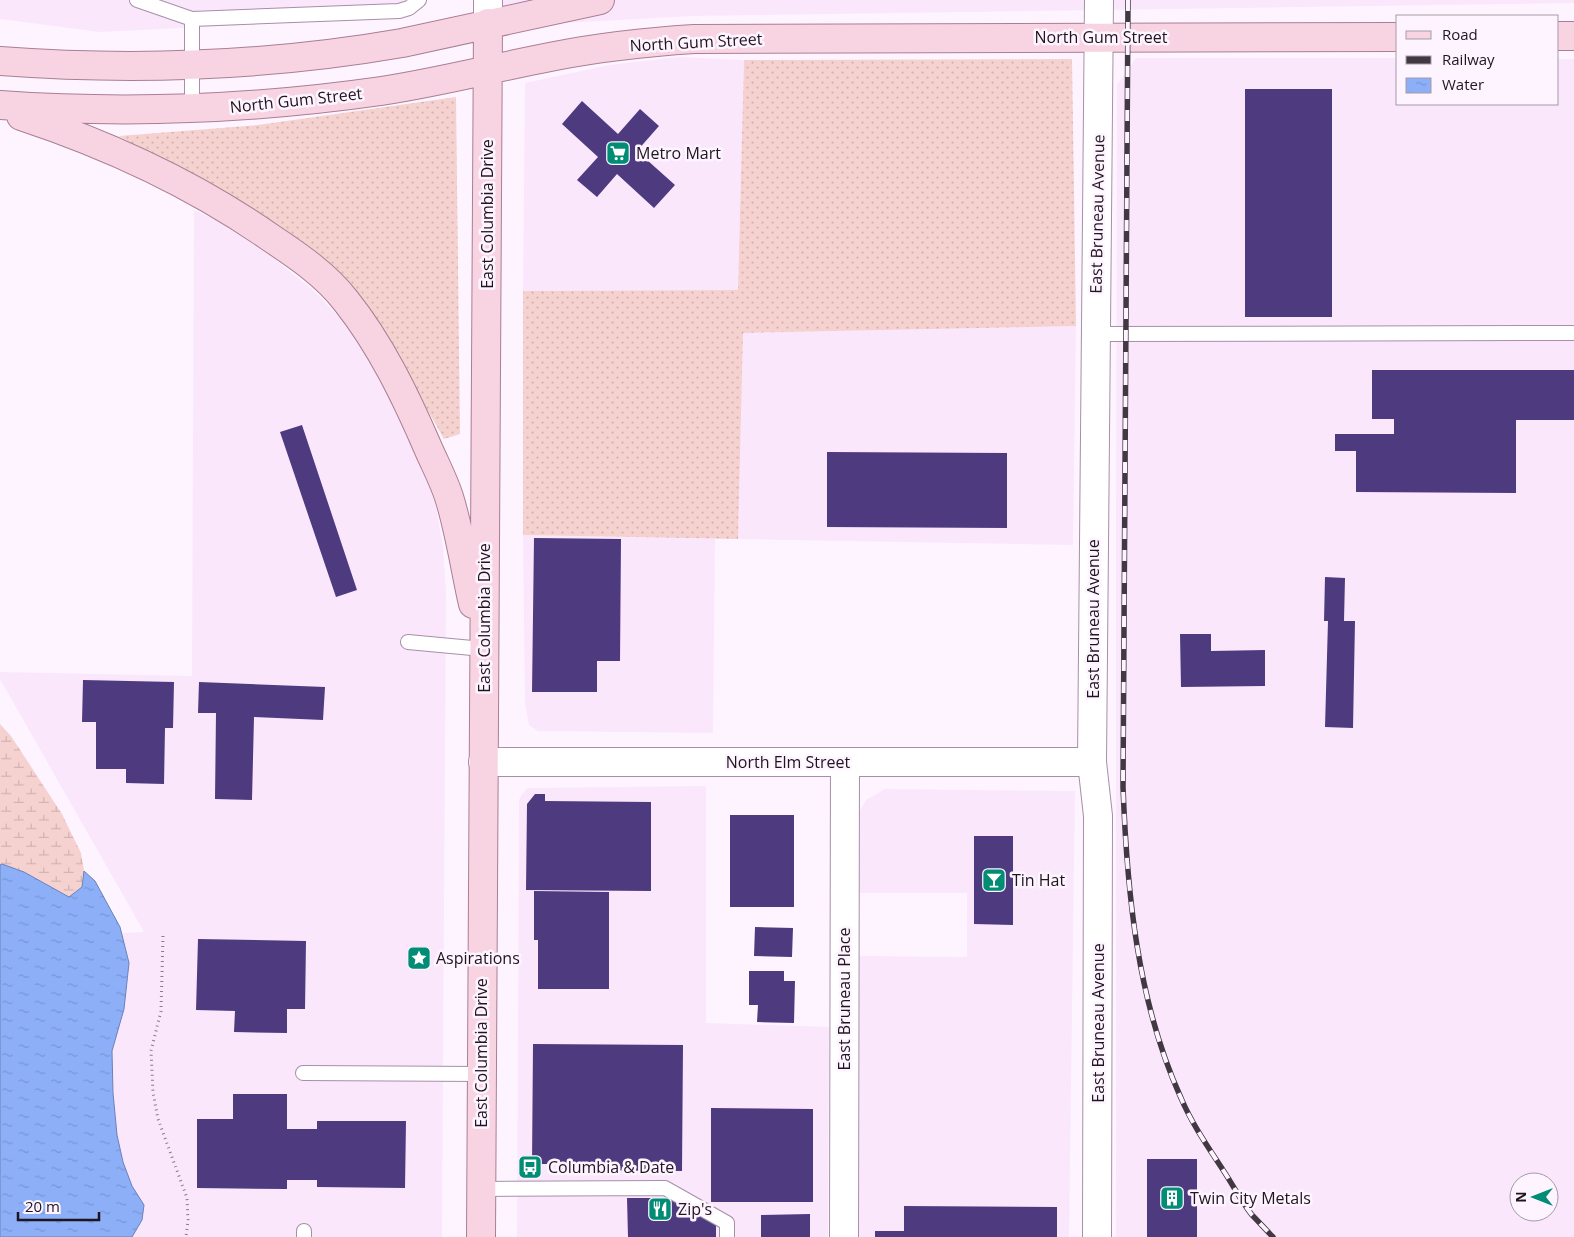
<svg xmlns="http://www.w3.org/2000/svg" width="1574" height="1237" font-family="'Open Sans',sans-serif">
	<defs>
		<pattern id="grass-dots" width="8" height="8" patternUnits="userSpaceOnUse" patternTransform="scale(1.25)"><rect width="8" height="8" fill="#f5d2cf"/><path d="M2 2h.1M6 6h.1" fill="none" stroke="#d2b3b1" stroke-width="1.8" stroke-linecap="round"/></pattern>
		<pattern id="wetland-marsh" width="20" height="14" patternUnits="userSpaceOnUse" patternTransform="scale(1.25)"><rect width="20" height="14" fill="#f5d2cf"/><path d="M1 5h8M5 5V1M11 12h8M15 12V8" fill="none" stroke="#d2b3b1"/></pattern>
		<pattern id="water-ripples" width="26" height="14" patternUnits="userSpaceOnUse" patternTransform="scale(1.25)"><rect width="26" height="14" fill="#8caff8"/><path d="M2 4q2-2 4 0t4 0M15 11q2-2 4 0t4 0" fill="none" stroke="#7896d4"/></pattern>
	</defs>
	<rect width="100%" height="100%" fill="#fef4ff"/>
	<path fill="#fae7fc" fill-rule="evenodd" d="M0,0h410l-91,21 -219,11 -100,-13z
		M489,0h1085v3l-881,13 -148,8 -55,6z
		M679,57l65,3 -6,230 -215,1 2,-208 84,-18z
		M1136,58h262v46h160v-45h16v1178h-458v-720l1,-432zM1519,1182h30v30h-30z
		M194,210l22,10 30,16 67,54 28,29 22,26 26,39 39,93 8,31 7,39 3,46 -4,644h-310l10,-17 2,-15 -12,-19 -9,-24 -6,-27 -4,-42 -1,-42 12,-42 5,-45 -7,-31 22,-1 -144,-253v-7l192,4z
		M1076,326l-3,219 -335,-6 5,-206z
		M523,535l192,4 -2,194 -175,-2 -9,-6 -4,-20z
		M706,786v237l123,4 -1,210h-311l2,-437 3,-6 6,-6z
		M885,789l190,2 -6,446h-211l-1,-281 110,1v-64h-108l-1,-79 8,-14z"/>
	<path fill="url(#grass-dots)" d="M1072,59l4,267 -333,7 -5,206 -215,-4v-244l215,-1 6,-230z
		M456,97l4,337 -16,5 -59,-104 -117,-114 -149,-85 139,-11z"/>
	<path fill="url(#wetland-marsh)" d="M0,724l11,12 51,78 19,39 3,18 -2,16 -13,10 -45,-25 -22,-8 -2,1z"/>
	<path fill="url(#water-ripples)" stroke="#6b81b7" d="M2,864l22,8 45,25 13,-10 2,-16 11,10 25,46 9,36 -5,46 -12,42 1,42 4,42 6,27 9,24 12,19 -2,15 -10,17h-132v-372z"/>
	<path fill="#4e3a7f" d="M1245,89h87v228h-87z
		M582,101l36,33 22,-25 19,17 -22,25 38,34 -21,23 -37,-34 -20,23 -20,-17 21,-23 -36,-33z
		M1372,370h202v50h-58v73l-160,-1v-41h-21v-17h59v-15h-22z
		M302,425l55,165 -21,7 -56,-165z
		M827,452l180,1v75l-180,-1z
		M534,538l87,1 -1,122h-23v31h-65z
		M1325,577l20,1 -1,43h11l-2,107 -28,-1 3,-106h-4z
		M1180,634h31v17l54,-1v36l-84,1z
		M83,680l91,2 -1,46h-8l-1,56 -38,-1v-14h-30v-47h-14z
		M199,682l126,5 -2,33 -69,-3 -2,83 -37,-1 1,-86h-18z
		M535,794h10v7l106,1v89l-125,-1 1,-86z
		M730,815h64v92h-64z
		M974,836h39v89l-39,-1z
		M534,891l75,1v97h-71v-49h-4z
		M755,927l38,1 -1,29 -38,-1z
		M198,939l108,2 -1,68h-18v24l-53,-1 1,-21 -39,-1z
		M749,971h35v10h11l-1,42 -37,-1 1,-17h-9z
		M533,1044l150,1 -1,126 -125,-1v-6h-25z
		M233,1094h54v35h30v-8h89l-1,67 -88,-1v-7h-30v9l-90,-1v-69h36z
		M711,1108l102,1v93h-102z
		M1147,1159h50v78h-50z
		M627,1198h42l47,23v16h-88z
		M904,1206l153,1v30h-182v-6h29z
		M810,1214v23h-49v-22z"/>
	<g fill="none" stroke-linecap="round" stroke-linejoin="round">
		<g stroke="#a78fa9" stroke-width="16">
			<path id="lane" d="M137,0l55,19 207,-8 10,-3 10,-8
				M192,19v90
				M1096,334l476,-1
				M408,642l75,7
				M303,1073l178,1
				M481,1189l184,-1 62,35v14
				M304,1231v6"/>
		</g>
		<g stroke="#a78fa9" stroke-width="30">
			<path id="street" d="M488,0v23
				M483,762h609
				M844,1237l1,-475
				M1097,1237l1,-421 -6,-54 7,-762"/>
		</g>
		<g stroke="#a97f92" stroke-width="30">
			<path id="primary" d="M1558,36h16
				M0,61c134,10 269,5 402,-18l198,-43
				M0,105c127,9 255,4 381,-14 59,-9 116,-24 174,-35 46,-9 92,-14 139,-17l704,-2
				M21,116c88,29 174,69 250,122 27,18 55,37 75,63 35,44 60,96 82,147 7,16 16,33 21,49 11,35 16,72 24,107
				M481,1237l7,-1214"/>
		</g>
		<path stroke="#857c86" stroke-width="3" stroke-dasharray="1 4" stroke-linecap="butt" d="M163,936l-2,75 -10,40 2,41 5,27 29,79 1,22 -2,17"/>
		<use href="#lane" stroke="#fff" stroke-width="14"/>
		<use href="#street" stroke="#fff" stroke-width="28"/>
		<use href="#primary" stroke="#f8d4e3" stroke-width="28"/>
		<g stroke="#413842" stroke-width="5.5">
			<path id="rail" d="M1128,0l-5,787c4,105 14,214 58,311 11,26 27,49 42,72 10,15 18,31 29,45 7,7 14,15 21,22"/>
		</g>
		<use href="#rail" stroke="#fef4ff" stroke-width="4" stroke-dasharray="11" stroke-linecap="butt"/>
	</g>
	<defs>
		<g id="supermarket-square" transform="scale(1.25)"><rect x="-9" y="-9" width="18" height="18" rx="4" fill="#008c75" stroke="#fef4ff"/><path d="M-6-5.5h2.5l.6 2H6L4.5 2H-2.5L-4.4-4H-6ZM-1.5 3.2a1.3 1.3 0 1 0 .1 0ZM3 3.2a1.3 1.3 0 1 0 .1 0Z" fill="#fff"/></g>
		<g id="bar-square" transform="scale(1.25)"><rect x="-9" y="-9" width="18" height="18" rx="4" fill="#008c75" stroke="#fef4ff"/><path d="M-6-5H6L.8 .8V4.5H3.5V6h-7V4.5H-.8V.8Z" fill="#fff"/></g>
		<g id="sight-square" transform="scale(1.25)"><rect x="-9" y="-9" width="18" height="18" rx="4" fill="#008c75" stroke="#fef4ff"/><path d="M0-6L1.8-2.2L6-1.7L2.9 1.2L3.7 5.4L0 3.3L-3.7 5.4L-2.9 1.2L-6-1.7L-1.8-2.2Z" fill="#fff"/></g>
		<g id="bus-square" transform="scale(1.25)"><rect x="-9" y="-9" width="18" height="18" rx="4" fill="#008c75" stroke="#fef4ff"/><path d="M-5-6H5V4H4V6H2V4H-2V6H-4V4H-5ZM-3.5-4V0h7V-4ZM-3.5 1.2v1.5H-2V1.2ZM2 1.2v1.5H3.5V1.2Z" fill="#fff"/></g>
		<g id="building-square" transform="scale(1.25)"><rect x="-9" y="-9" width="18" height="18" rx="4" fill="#008c75" stroke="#fef4ff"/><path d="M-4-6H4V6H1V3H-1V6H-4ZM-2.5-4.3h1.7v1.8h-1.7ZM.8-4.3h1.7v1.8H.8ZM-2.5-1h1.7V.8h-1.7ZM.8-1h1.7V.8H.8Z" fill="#fff"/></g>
		<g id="restaurant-square" transform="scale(1.25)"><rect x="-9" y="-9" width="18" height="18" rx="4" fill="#008c75" stroke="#fef4ff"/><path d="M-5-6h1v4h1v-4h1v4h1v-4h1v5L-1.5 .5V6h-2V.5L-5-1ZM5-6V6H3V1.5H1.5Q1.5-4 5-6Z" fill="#fff"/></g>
	</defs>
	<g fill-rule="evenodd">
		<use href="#supermarket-square" x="618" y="153"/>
		<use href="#bar-square" x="994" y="880"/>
		<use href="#sight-square" x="419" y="958"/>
		<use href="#bus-square" x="530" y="1167"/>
		<use href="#building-square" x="1172" y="1198"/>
		<use href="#restaurant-square" x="660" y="1209"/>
	</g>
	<g text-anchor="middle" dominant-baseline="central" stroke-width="5" stroke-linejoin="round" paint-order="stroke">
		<g font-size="16" fill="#1e151f" stroke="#fef4ff">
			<text x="1101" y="37">North Gum Street</text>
			<text transform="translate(696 42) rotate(-3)">North Gum Street</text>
			<text transform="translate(296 100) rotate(-6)">North Gum Street</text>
			<text transform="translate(487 214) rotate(-90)">East Columbia Drive</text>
			<text transform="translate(1097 214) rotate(-89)">East Bruneau Avenue</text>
			<text transform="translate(484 618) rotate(-90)">East Columbia Drive</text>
			<text transform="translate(1093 619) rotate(-90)">East Bruneau Avenue</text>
			<text x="788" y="762">North Elm Street</text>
			<text transform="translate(844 999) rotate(-90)">East Bruneau Place</text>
			<text transform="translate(1098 1023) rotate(-90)">East Bruneau Avenue</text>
			<text transform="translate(481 1053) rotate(-90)">East Columbia Drive</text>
		</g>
		<g font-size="16" fill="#1e151f" stroke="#fef4ff" text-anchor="start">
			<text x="636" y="153">Metro Mart</text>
			<text x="1012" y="880">Tin Hat</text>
			<text x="436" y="958">Aspirations</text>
			<text x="548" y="1167">Columbia &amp; Date</text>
			<text x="1190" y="1198">Twin City Metals</text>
			<text x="678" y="1209">Zip's</text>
		</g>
	</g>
	<rect x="1396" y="15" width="162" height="90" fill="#fef4ff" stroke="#a49ba5"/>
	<rect x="1406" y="31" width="25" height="8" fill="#f8d4e3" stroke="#a49ba5"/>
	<text x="1442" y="40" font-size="15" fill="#1e151f">Road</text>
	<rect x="1406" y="56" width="25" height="8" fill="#413842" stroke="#a49ba5"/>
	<text x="1442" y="65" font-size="15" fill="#1e151f">Railway</text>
	<rect x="1406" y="78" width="25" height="15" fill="url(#water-ripples)" stroke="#a49ba5"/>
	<text x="1442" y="90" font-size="15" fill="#1e151f">Water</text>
	<g transform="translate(1534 1197) rotate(270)"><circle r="24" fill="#fef4ff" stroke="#a49ba5"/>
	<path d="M0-4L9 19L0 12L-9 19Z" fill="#008c75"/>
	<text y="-8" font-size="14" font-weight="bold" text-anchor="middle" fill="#1e151f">N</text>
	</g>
	<path d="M18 1212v8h81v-8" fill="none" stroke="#1e151f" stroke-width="2.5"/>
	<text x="25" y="1212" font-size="15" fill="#1e151f" stroke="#fef4ff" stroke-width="4" paint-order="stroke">20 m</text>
</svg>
